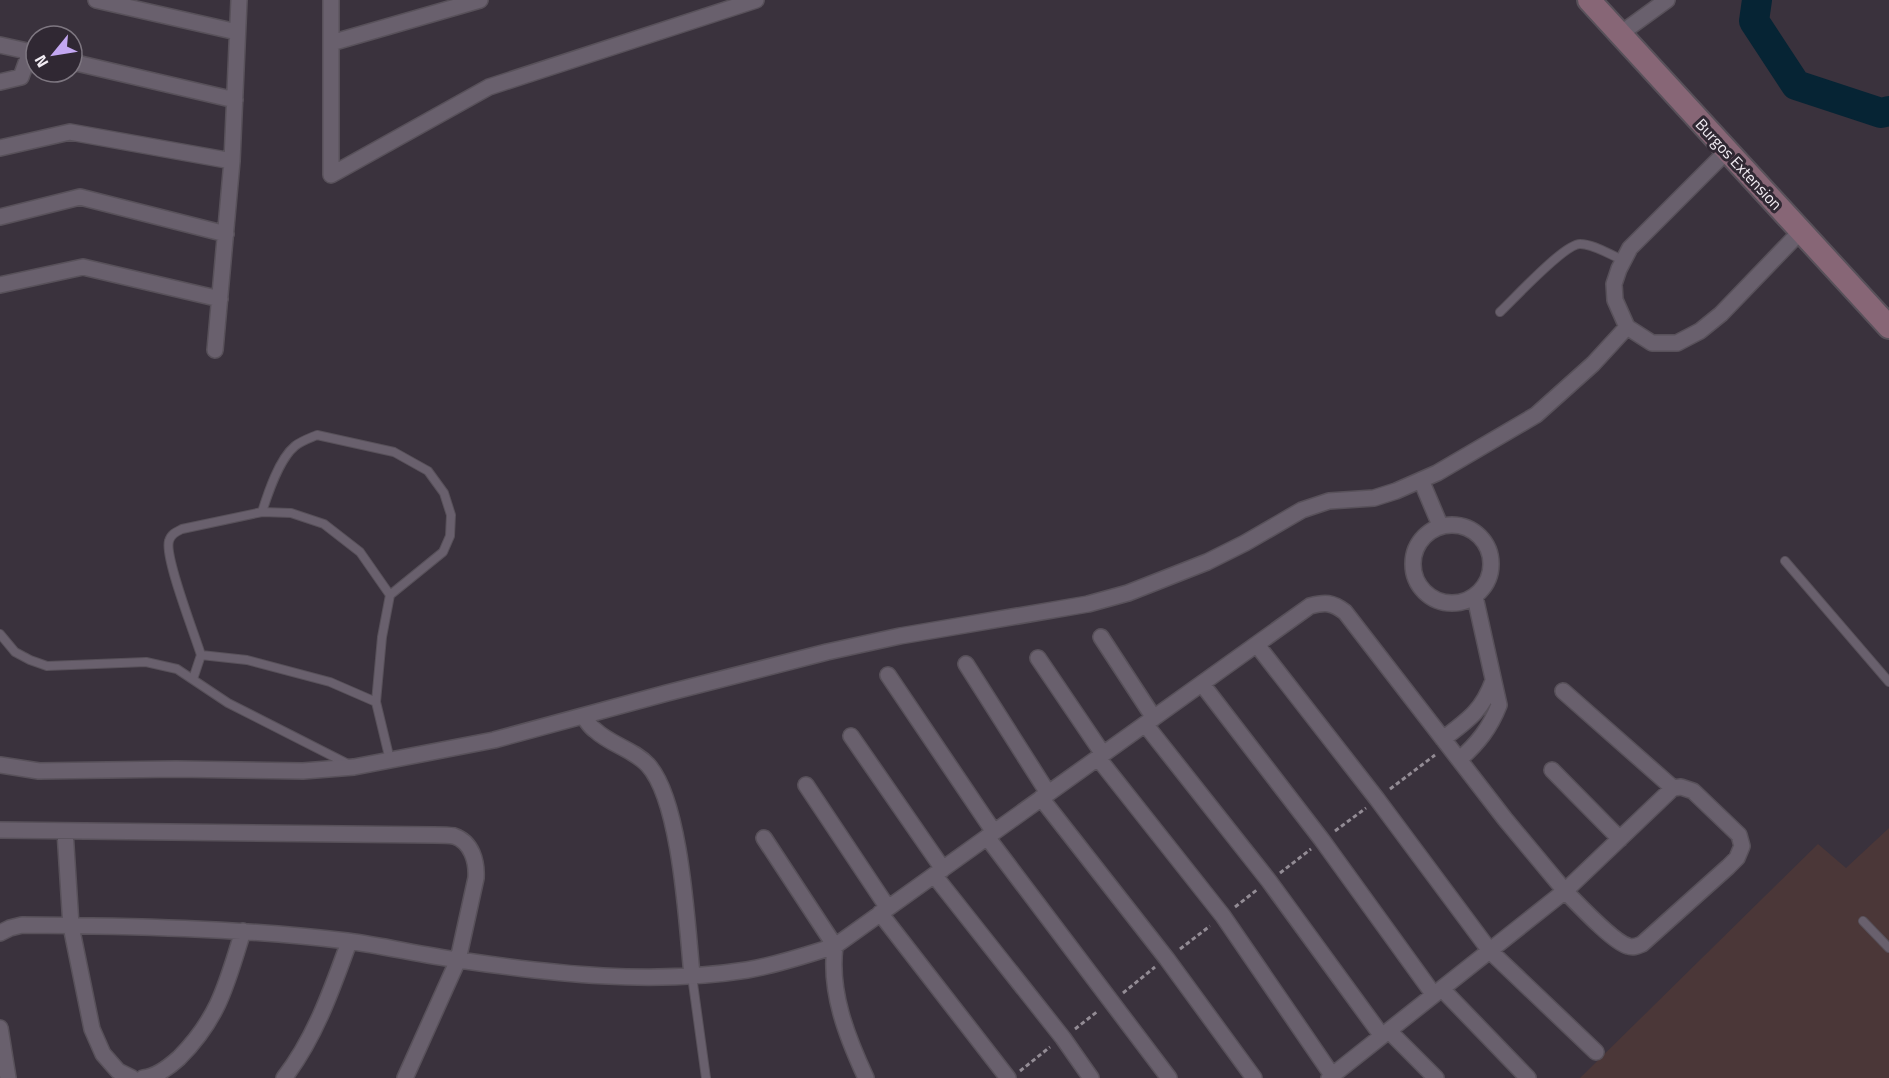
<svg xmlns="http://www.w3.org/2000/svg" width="1889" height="1078" font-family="'Titillium Web',sans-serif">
	<rect width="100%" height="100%" fill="#3a323d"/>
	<path fill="#4b3738" d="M1889,828v250h-309l238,-234 28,24z"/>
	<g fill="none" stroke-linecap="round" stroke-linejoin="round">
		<path stroke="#062434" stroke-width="30" d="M1757,0l-3,21 42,64 85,28 8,-2"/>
		<g stroke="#58515a" stroke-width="10">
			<path id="lane" d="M1500,312c14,-13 64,-68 80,-68 14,0 30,11 43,16
				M262,512l29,1 33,11 36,28 30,43
				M1785,561l104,121
				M0,634l15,18 15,8 17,6 99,-4 31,7 51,34 122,62
				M201,655c-6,-20 -37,-98 -32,-114 2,-7 7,-9 13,-12l80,-17c6,-19 17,-53 33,-66 6,-5 15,-8 22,-11l77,17 34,19 16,22 7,22 -1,21 -7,16 -53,43 -8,42 -6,65
				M193,679l8,-24 46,5 83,22 46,20 14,58
				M1863,921l26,27
				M692,976l14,102"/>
		</g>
		<g stroke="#58515a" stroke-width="18">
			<path id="street" d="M96,0l141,32
				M331,0v175l158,-88 267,-87
				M1620,34l47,-34
				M331,43l149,-43
				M0,45l36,8
				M72,62l163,38
				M0,82l21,-5 9,-25
				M0,148l70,-16 162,29
				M1727,151l-97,97 -11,21 -5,15 1,16 12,27 25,16h25l23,-12 21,-17 80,-83
				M0,217l80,-20 146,37
				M0,285l83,-18 137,32
				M215,350l17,-189 7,-161
				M1421,480l19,45
				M1413 564a39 39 0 1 1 78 0a39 39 0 1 1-78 0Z
				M1101,637l53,81
				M1257,645l120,154 113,152 106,101
				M1038,658l65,96
				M966,664l82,129
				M888,675l106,157
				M1202,684l120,156 112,155
				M1563,691l110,97
				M583,716c4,5 7,11 12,14 16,15 38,19 53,35 33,36 39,161 44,210
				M1145,724l124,157 113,155
				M851,736l92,133
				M1443,739c25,-19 39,-28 50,-58
				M1098,758l125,158 109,159
				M1460,759c18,-16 30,-31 39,-54l-24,-108
				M0,765l39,6 137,-2 127,2 51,-4 140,-27 173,-47 160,-41 73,-16 188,-32 40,-11 79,-31 38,-19 57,-33 27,-9 45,-3 22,-7 41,-18 99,-58 57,-51 34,-37
				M1552,770l68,69
				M806,785l82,123
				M1681,787l12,4 46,44 3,11 -5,12 -9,9 -86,77c-5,2 -9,4 -14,2 -15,-4 -51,-43 -63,-55l108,-103z
				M1041,798l126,161 87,119
				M0,830l434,5c6,0 14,0 20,1 18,6 23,26 22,42l-18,82 -53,118
				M65,831l6,95 21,103 11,25 15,17 14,7
				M987,837l182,241
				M764,838l71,108c-6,46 12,91 31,132
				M934,875l129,163 28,40
				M880,913l128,165
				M0,933l10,-5 12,-3c108,1 217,3 325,16 38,5 74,14 112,19 95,14 193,25 288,10 30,-5 59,-15 88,-24l475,-340c15,-4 22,-4 35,6l160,207 60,72 -236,187
				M1442,989l86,89
				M0,1028l8,50
				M1389,1031l47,47
				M143,1078c13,-1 26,-11 36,-20 40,-40 48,-75 64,-127
				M284,1078c31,-40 48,-89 65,-136"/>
		</g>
		<g stroke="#58515a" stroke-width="26">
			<path id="secondary" d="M1589,0l300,327"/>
		</g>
		<path stroke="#938c95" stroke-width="3" stroke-dasharray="4.5 3" stroke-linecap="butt" d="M1390,789l45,-34
			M1335,831l31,-23
			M1280,873l31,-24
			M1235,907l23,-18
			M1180,949l30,-23
			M1123,993l32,-26
			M1075,1029l23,-18
			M1020,1071l30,-24"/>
		<use href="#lane" stroke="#69606d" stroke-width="8"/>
		<use href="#street" stroke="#69606d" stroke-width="15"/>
		<use href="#secondary" stroke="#876676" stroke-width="22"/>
	</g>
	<g text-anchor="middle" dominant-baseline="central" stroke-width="6" stroke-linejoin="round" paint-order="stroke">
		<g font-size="16" fill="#f3eef5" stroke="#302833">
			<text transform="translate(1739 164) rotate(47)">Burgos Extension</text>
		</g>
	</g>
	<g transform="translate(54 54) rotate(240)"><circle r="28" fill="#302833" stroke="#7e7781" stroke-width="1.5"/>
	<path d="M0-4.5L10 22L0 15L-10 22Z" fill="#c3a7f2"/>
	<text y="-9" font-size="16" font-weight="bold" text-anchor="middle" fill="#f3eef5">N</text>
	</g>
</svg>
